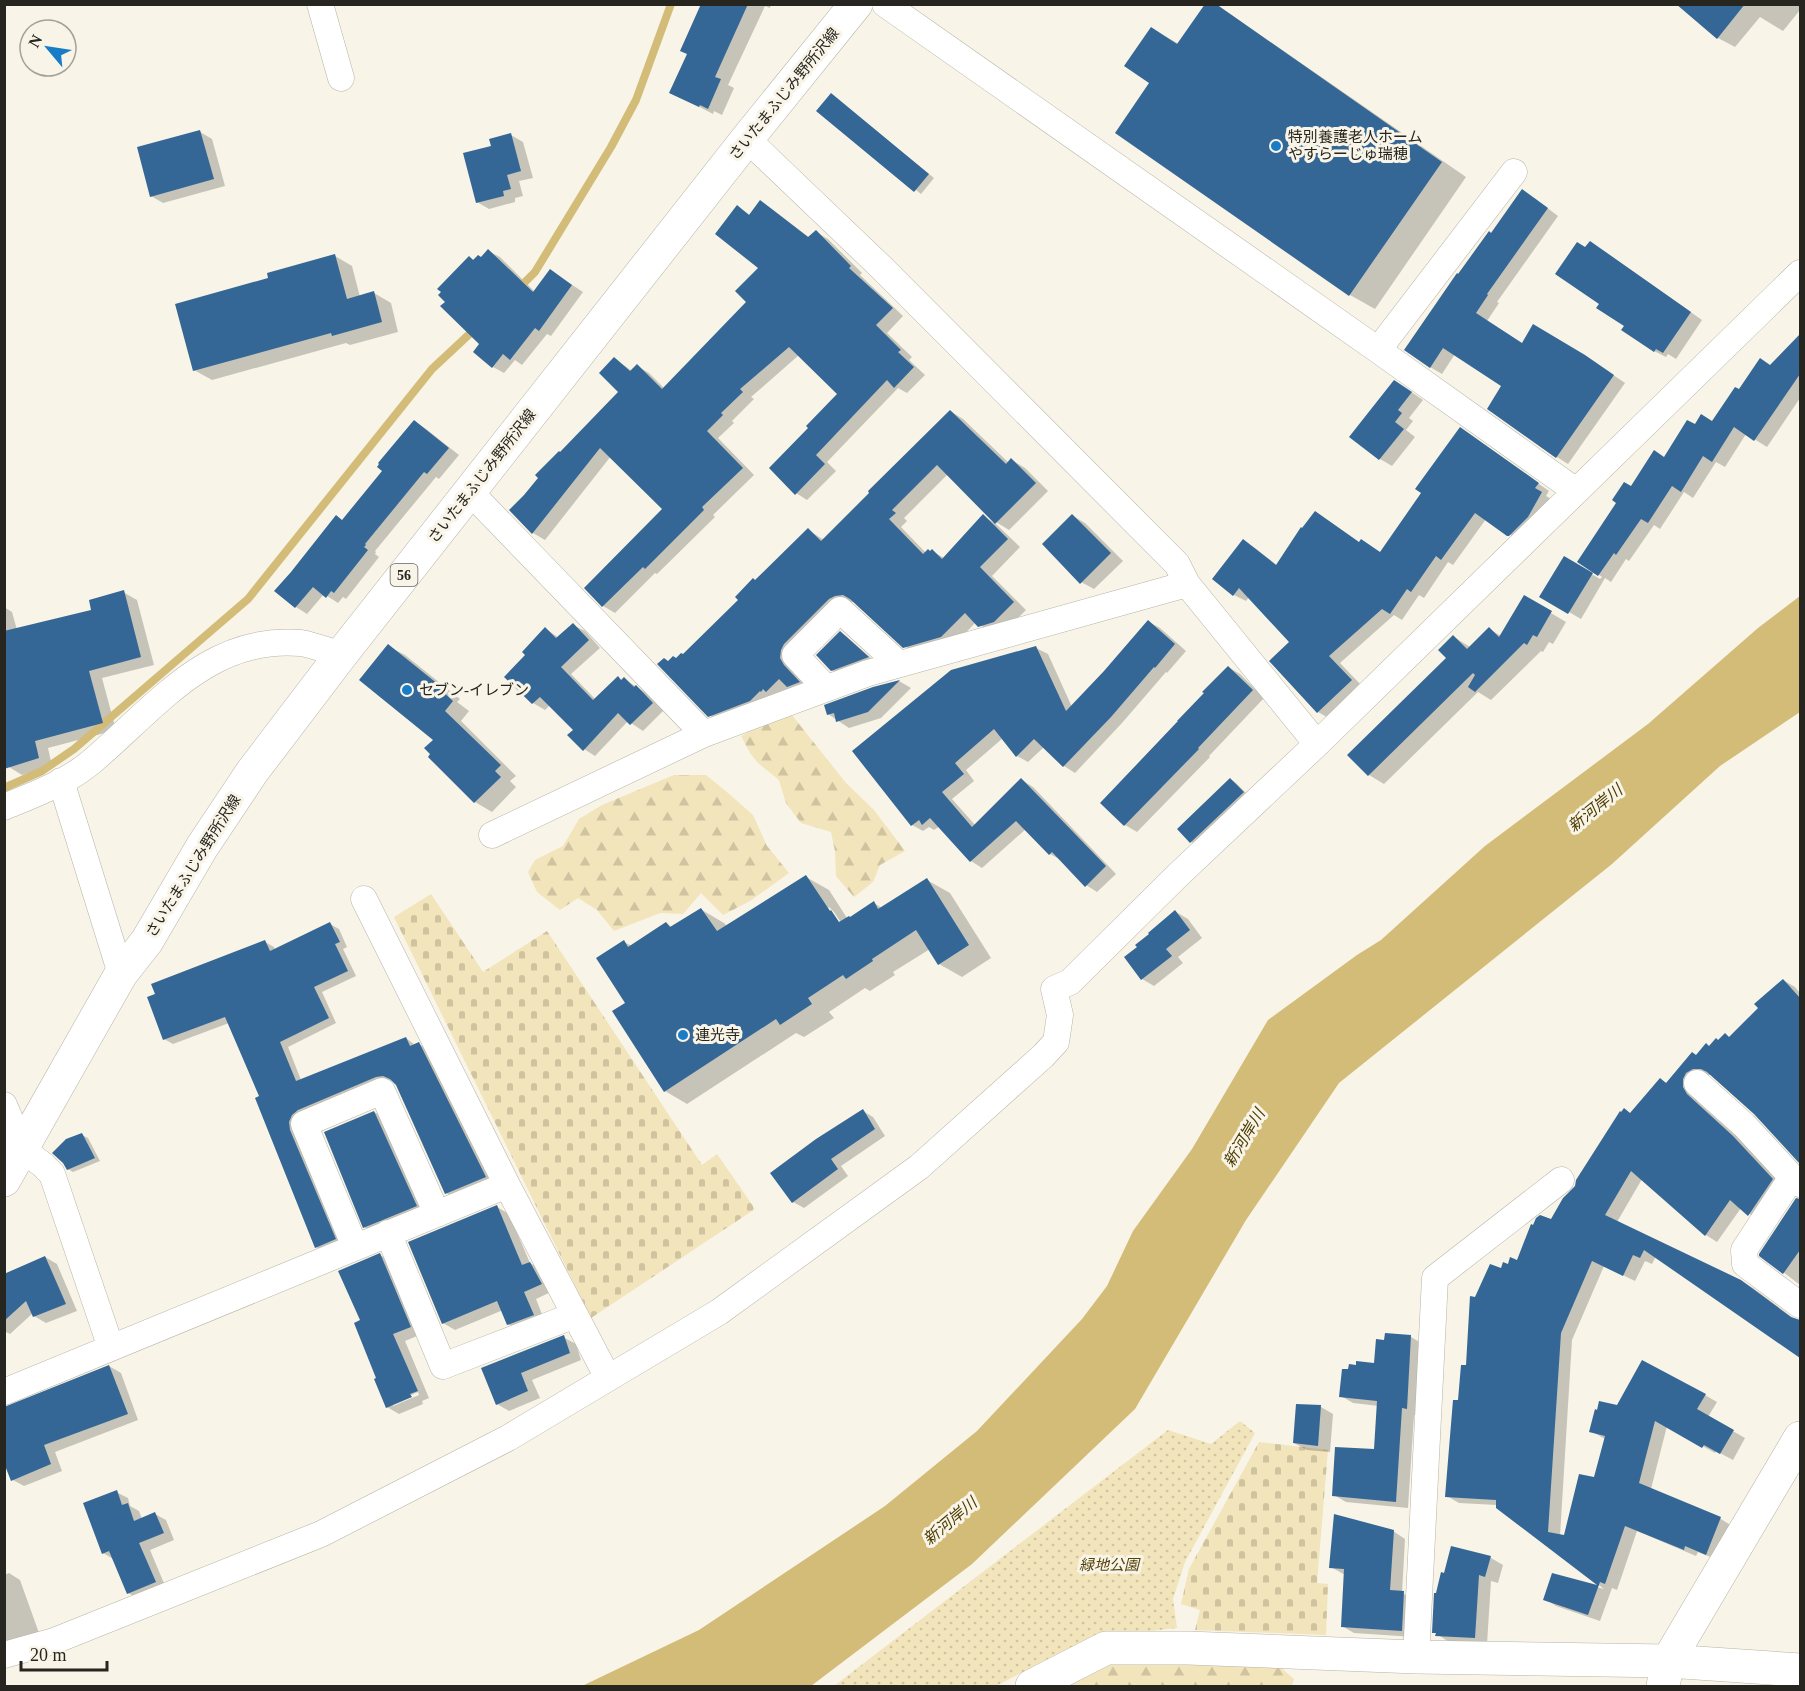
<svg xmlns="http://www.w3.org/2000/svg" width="1805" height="1691" font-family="'Times New Roman','Noto Sans JP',serif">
	<defs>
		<pattern id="forest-firs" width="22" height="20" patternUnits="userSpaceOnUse" patternTransform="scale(1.5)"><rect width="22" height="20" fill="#f2e4bb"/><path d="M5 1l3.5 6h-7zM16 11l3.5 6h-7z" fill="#d0c3a0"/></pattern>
		<pattern id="cemetery-stones" width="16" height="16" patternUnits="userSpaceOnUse" patternTransform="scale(1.5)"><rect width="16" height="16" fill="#f2e4bb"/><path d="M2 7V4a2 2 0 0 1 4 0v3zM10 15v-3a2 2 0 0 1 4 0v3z" fill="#d0c3a0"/></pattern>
		<pattern id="park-dots" width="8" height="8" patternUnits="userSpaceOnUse" patternTransform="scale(1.5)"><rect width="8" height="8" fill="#f2e4bb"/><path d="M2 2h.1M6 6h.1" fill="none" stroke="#d0c3a0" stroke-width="1.8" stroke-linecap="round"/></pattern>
	</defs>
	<rect width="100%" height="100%" fill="#f8f4e7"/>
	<path fill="url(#forest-firs)" d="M791,714l55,69 28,27 31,41 -25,14 -7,17 -19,15 -18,-21 -1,-25 -4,-19 -30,-9 -15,-20 -7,-23 -21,-17 -8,-10 -9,-17 34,-18z
		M674,775h32l22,18 25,22 14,31 22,27 -39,28 -27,14 -22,-22 -18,21 -23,-1 -46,18 -17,-21 -19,-12 -18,12 -23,-18 -9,-20 7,-12 28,-14 16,-27 23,-14z
		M1111,1659l169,8 14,12 -2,7h-233z"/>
	<path fill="url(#cemetery-stones)" d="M431,894l52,78 64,-41 155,234 15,-11 38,55 -164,109 -197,-401z
		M1259,1442l69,8 -11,133 11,1 -2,51 -131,-5 5,-20 -19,-6 8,-35z"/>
	<path fill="url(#park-dots)" d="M1240,1421l15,12 -70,129 -12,37 4,29 -62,7 -58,19 -61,32h-162l334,-256 43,14z"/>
	<path fill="#d3bc77" d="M1800,596v116l-80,54 -108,98 -273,219 -93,137 -111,189 -163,155 -161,122h-229l117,-56 186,-124 92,-75 105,-112 25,-33 26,-55 59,-82 76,-129 89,-65 24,-15 104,-94 163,-122 110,-96z"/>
	<path fill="#0003" fill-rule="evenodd" d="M702,4h69l-1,4 -5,-2 -37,79 6,3 -12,27 -8,-4 -1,3 -42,-22 17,-38z
		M1214,4l19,12 233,161 -91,132 -25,-14 -199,-212 1,-54 27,15z
		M1700,4h100v6l-17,21 -23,-14 -25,30 -17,-9z
		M831,95l103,83 -13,16 -103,-83z
		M200,132l12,7 13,47 -62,17 -12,-7z
		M511,135l12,7 10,36 -14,3 4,15 -8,2v4l-26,7 -12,-7 16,-55z
		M1534,198l24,18 -61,86 2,1 -12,18 36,23 74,20 28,19 -57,81 -11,-7 -54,-71 -48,-32 -13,20 -12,-7 62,-133z
		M761,202l11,7 38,29 6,-6 12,7 34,34 -2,2 43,41 -16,17 25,24 -3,3 16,15 -18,18 -9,-5 -71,74 9,9 -29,29 -11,-7 14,-65 29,-34 -40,-39 -48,42 3,2 -22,22 2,2 -16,15 36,37 -41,40 2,2 -58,57 -2,-1 -40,40 -12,-7 -17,-18 78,-79 -53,-53 -66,84 -12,-7 -22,-23 109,-118 -6,-34 18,13 5,-5 12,7 15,15 84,-86 12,-34 -22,-61 12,8z
		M1586,249h15l101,71 -26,39 -8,-5 -2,3 -12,-6 -53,-47z
		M488,251l12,6 35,35 16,-21 32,21 -32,44 -4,-2 -25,31 -7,-5 -11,13 -11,-6 -12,-23 -34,-42 22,-45 5,3 8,-2z
		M335,256l17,10 8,31 14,-4 17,10 7,29 -48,13 -4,-2 -134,37 -18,-10 76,-91z
		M1800,337v61l-33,49 -21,-13 -21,33 -9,-5 -23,36 -9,-6 -24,37 -6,-4 -25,36 -3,-2 -15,23 -6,-4 -24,41 -40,-23 24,-38 35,21 2,-2 -23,-16 53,-73 33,-30 30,-32 18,-4 26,-31 32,-25z
		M1407,389l16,11 -14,18 4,3 -7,9 9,7 -23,29 -12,-7 -28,-22z
		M950,411l13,8 46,44 3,-3 13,8 23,23 -39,39 -13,-8 -48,-48 -44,44 3,3 -6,6 25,26 6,-2 12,7 39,-42 13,8 24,23 -28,29 34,34 -19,19 -15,4 -16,-11 -21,22 -37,10 -14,-8 -48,-44h-7l-52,50 15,38 -11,3 -10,-5 -11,10 -58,25 -13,-8 -40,-53 15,-6 124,-126 16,10z
		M415,422l11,7 33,26 -20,24 -3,-2 -61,74 1,1 -1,2 4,3 -33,42 -3,-2 -5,6 -14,-9 -17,20 -11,-7 -20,-16 67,-70 41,-50z
		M1461,429l88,62 -3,5 7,4 -33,41 -34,-22 -33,46 -5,-3 -24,36 -5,-3 -17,25 -8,-5 -54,48 23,24 -33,32 -12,-7 -47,-51 20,-19 -42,-45 -3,4 -12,-6 -20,-16 30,-38 11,7 23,18 82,-23 21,10 42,-60z
		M1073,516l12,7 38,38 -29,28 -13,-7z
		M123,592l14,8 17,65 -52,13 14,52 -68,18 4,18 -30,9 -13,-8 -5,-15v-145l8,5 5,18 76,-18z
		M1524,597l42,25 -13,22 -4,-2 -6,10 -2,-1 -50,49 -13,-8 -94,92 -15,-9 79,-117 6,-21 16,10 19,-18 12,7z
		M1149,622l11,6 26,23 -19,22 -1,-1 -44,51 -47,50 -11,-7 -20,-19 -16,15 -11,-6 -14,-18 -37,32 8,11 -22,18 24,27 46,-46 11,7 83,87 -19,18 -11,-7 -25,-25 -11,-6 -24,-25 -44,39 -11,-7 -31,-35 -6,4 -5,-3 -6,4 -11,-6 -58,-73 182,-104 12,6 24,53z
		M573,625l12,6 15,17 -29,26 25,26 22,-22 5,3 1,-2 24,15 16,16 -21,21 -15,-10 -33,35 -11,-7 -9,-19 -25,-25 -5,5 -12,-7 -6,-48 19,-26 13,9z
		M841,633l5,3 27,24 -36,13 -6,-3z
		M388,646l17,9 55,44 -3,3 12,9 -8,10 55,55 -6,5 6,6 -24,25 -17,-10 -45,-45 5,-17z
		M1228,667l12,7 24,24 -55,58 1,1 -73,75 -12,-7 -23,-22z
		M899,681l12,7 -30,30 -32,10 -21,-14 45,-25z
		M1230,779l6,4 13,13 -52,49 -6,-3z
		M806,877l23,13 18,28 4,1 23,-16 8,5 45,-28 23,13 41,65 -29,19 -23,-13 -9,-15 -37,23 2,3 -25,16 -5,-3 -36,24 5,6 -30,19 -8,-4 -109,71 -22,-13 -38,-87 -3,-62 8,4 34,-23 6,4 30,-17 22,13 3,3zM829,907l5,5 10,15 -3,2 -13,-21z
		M1176,912l12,7 14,19 -24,19 5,6 -29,23 -12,-7z
		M330,924l9,5 8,18 -4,2 13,27 -34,16 14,31 -48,24 13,33 105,-42 9,7 4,-1 8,5 67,133 -40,16 -8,-5 -49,-109 -3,-4 -9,1 -78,33 36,130 -18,8 -9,-5 -55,-150 -32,-74 -56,21 -9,-5 101,-97 9,5 1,3z
		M1783,980l12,7 5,6v169l-45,-49 -43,-38h-8l-9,21 3,6 47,42 39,42 -23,36 -20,-14 -24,34 -11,-7 -64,-56 -25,43 123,59 13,7 44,33h3v35l-144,-100 -4,8 -7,-3 -10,20 -31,-15 -32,74 -12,196 5,1 30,-58 10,-40 -14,-8 27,-24 87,-12 12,7 -9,15 37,21 -12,22 -17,-9 -1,2 -48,-27 -16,63 70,30 11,7 -14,34 -20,-8 -2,4 -59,-25 -20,59 -5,-2 -12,33 -44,-15 -11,-7 8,-24 51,14 -107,-82v-2l-38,-2 -12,-7 13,-94 8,-35 8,-69 26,-28 16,-8 33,-41 80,-107 30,-34 7,4 29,-28 22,-14 11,-4 30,-29z
		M863,1111l10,6 12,19 -44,30 7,10 -44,32 -11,-6z
		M374,1112l6,3 42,94 -52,21 -6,-3z
		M82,1135l6,3 12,23 -27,11 -5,-3z
		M1797,1200h3v85l-39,-30z
		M497,1207l12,7 21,49 12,7 11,21 -17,8 9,23 -25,9 -12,-7 -5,-14 -48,20 -12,-7z
		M380,1255l12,7 30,72 -17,7 24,57 -7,3 1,3 -24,10 -12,-7 -25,-86zM418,1392l1,3 -26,11v-3z
		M45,1257l12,7 20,47 -31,12 -12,-7 -1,-3 -23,21 -6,-3v-57z
		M563,1337l13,7 5,16 -49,20 8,18 -31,13 -12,-7 -14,-36z
		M1411,1337l12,7 -4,71h-5l-6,93 -62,-6 -12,-7 42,-44 3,-45 -26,-3 -12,-7 34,-31 11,-24z
		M109,1366l12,7 17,47 -83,32 7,19 -38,15 -11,-6z
		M1321,1407l12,7 -3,38 -23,-2 -13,-7z
		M116,1492l12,6 2,8 9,5 3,8 13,-5 11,6 8,20 -24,10 16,38 -26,11 -12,-6 -13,-33 -12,-7z
		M1393,1531l12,8 -3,54 14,7 -2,37 -60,-4 -12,-7 3,-51 -14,-8z
		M1452,1547l39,11 12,7 -5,18 -7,-2 -4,63 -38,-2 -15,-10z
		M9,1573l11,7 19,53 -35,12v-70z"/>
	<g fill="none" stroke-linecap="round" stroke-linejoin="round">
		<path stroke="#d3bc77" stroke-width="8" d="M517,290l18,-18 76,-125 25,-47 35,-96
			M4,788l38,-17 32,-22 174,-150 184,-230 45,-42"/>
	</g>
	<path fill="#346795" d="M701,4h47l-33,73 6,2 -13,30 -8,-4 -1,2 -30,-14 18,-39 -7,-3z
		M1205,4h11l226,158 -93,134 -234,-163 34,-50 -25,-17 27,-39 26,17z
		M1676,4h69l-28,35z
		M831,93l98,81 -15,18 -98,-81z
		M200,130l14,49 -64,18 -13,-50z
		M511,133l10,38 -14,4 4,14 -8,2 1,5 -28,7 -13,-50 28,-7 -2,-7z
		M1522,189l26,19 -61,86 1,1 -12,18 46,30 11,-19 52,31 29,20 -58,83 -69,-49 14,-23 -58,-38 -13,20 -26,-18 53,-77 1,1 31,-43 2,2z
		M760,200l48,37 8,-7 35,36 -2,2 44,40 -17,17 25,25 -3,2 16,15 -20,21 -7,-8 -71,75 9,9 -30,31 -26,-27 39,-40 -2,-2 31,-32 -48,-47 -49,42 3,3 -22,21 2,2 -16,16 36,37 -41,39 2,3 -59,59 -2,-2 -41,40 -18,-19 78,-79 -62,-61 -68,86 -23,-24 15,-15 14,-17 -3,-3 24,-24 1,1 58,-60 -19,-19 15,-16 16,14 7,-7 25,25 84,-87 -11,-11 23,-23 -43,-34 22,-29 12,10z
		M1590,241l101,71 -28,41 -7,-4 -2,3 -33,-22 3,-4 -28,-18 3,-4 -44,-30 22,-32 8,5z
		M488,249l45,43 17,-23 22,16 -33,46 -4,-3 -25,32 -7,-6 -11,14 -19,-16 6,-8 -39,-38 5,-4 -7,-7 3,-3 -4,-3 32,-33 4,4 5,-5 3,2z
		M335,254l12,45 27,-8 8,31 -50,14 -1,-3 -138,38 -18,-67 93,-26 -1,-5z
		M1800,334v40l-46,67 -20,-14 -22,35 -9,-6 -22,36 -9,-6 -24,37 -7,-4 -25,36 -2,-2 -16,23 -21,-14 39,-59 -4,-3 12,-18 7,4 23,-36 10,7 23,-37 8,4 6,-10 11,7 23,-34 4,2 21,-31 10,7z
		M1394,380l18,12 -14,18 4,3 -7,9 9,7 -25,31 -30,-23z
		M950,410l56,54 5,-6 25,25 -41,41 -58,-59 -45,45 4,3 -7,6 34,35 5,-5 2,2 2,-2 10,10 41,-45 25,25 -28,28 34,35 -20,20 -16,5 -13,-14 -24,24 -38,11 -53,-49 -7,-4 -8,1 -6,3 -45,45 -3,6 -1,8 4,7 16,17 -13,5 -8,-8 -13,13 -3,-3 -2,3 -1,-1 -10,10 -42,16 -51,-53 7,-6 4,3 5,-5 3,2 5,-5 2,1 55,-54 -3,-3 18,-19 2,2 53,-52 13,13 48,-48 -1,-2z
		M414,420l35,28 -22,26 -3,-2 -59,72 1,1 -2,2 4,3 -34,43 -3,-2 -5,7 -13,-11 -18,21 -21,-17 17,-19 45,-57 6,5 40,-49 -5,-4 2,-3 -1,-1z
		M1460,427l79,56 -4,5 7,4 -14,25 -19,19h-2l-32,-23 -34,47 -5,-4 -25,36 -4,-3 -17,25 -8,-5 -53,47 23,24 -35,33 -48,-52 20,-19 -50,-54 -6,8 -21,-17 31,-40 33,26 25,-38 1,1 13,-17 44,31 2,-3 19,13 41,-59 -6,-4z
		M1072,514l39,39 -31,31 -38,-40z
		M1564,556l29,17 -25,41 -29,-17z
		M124,590l17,67 -52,14 14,52 -68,18 4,17 -35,11v-138l87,-21 -2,-10z
		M1524,595l28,16 -15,26 -4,-2 -6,10 -3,-2 -49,49 -7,-5 7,-12 -2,-2 -105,103 -21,-21 99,-97 -8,-8 15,-15 14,14 22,-22 10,10z
		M1148,620l27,24 -20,24 -1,-1 -43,50 -48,50 -29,-28 -18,18 -22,-28 -39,34 9,11 -22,18 30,35 49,-49 85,88 -21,21 -33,-35 -3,3 -33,-34 -46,41 -40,-44 -8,7 -3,-5 -8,6 -59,-75 99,-81 85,-24 30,65 38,-40z
		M573,623l16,17 -28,27 32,33 25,-24 3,4 3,-3 10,10 2,-2 17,18 -23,22 -12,-12 -35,38 -16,-16 6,-5 -33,-33 -8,7 -28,-27 21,-22 -3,-3 23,-25 11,11z
		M840,631l29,26 -38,14 -15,-16z
		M388,644l56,45 -2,2 11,10 -8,10 56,54 -6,6 6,6 -27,26 -46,-46 2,-3 -6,-6 9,-8 -74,-60z
		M1228,666l25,24 -55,58 1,1 -75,77 -24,-23 78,-82h-1l27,-28 -2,-1z
		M900,680l-32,32 -32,10 -2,-9 -7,2 -3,-10 49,-18z
		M1230,778l14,14 -54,51 -13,-14z
		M806,875l24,36 1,-1 8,12 10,-6 1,1 24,-16 4,8 49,-31 42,67 -31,20 -22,-35 -44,29 1,2 -27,18 -3,-4 -35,23 4,6 -32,21 -4,-6 -112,73 -52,-81 13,-8 -29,-45 28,-18 4,7 38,-25 4,5 31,-19 16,23z
		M1175,910l15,20 -24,19 6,7 -31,24 -17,-23 13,-10 -2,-2 14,-11 -1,-1z
		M330,922l10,20 -5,2 13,27 -34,16 15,31 -49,24 16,39 110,-44 4,9 9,-4 67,135 -41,17 -49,-109 -6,-6 -7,-3 -7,1 -78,33 -6,5 -3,7 1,8 46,109 -21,9 -60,-150 4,-2 -34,-79 -62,23 -16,-43 8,-3 -4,-10 114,-44 5,11z
		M1783,979l17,19v166l-46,-50 -47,-42 -6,-3h-8l-7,4 -3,6v8l4,7 46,42 40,43 -25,37 -18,-16 -25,36 -74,-65 -26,44 136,65 50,37 9,3v38l-156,-108 -4,8 -7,-3 -10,21 -31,-15 -31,72 -13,199 16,3 15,-61 15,3 11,-41 -16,-4 6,-23 2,1 2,-9 18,4 25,-45 64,34 -9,15 37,21 -14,24 -16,-9 -2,3 -47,-27 -16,62 82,34 -15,38 -21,-9 -1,4 -59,-24 -20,58 -5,-2 -12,33 -45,-15 9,-27 45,12 -101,-77v-8l-51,-3 8,-97h5l3,-35h5l4,-69 5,1 15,-33 11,4 2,-6 5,2 2,-7 7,3 14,-36 2,1 3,-7 4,-3 11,4 12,-21 12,-12 1,-6 44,-69 1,1 3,-4 6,5 30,-35 6,5 26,-31 4,3 10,-12 3,3 7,-8 2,2 7,-7 4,4 29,-29 -4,-4z
		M863,1109l12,20 -44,30 7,10 -46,34 -22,-30 46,-34z
		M374,1111l43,95 -54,22 -39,-96z
		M82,1133l13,25 -28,12 -4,-7 -11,-10 14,-14z
		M1796,1198l4,1v51l-17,24 -24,-18v-2z
		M497,1205l25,60 8,-3 12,22 -18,8 10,23 -27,10 -10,-24 -55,23 -34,-82z
		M380,1253l31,74 -18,7 25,57 -8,3 2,3 -26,11 -12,-29 2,-1 -22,-55 6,-3 -22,-49z
		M45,1256l21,48 -33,13 -7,-16 -22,20v-47z
		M1385,1333l26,2 -4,74 -5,-1 -6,94 -64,-6 3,-49 39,2 3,-48 -38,-4 3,-28h6l1,-5 7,1v-4l18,2 2,-24 8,1z
		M564,1335l6,18 -49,20 7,18 -32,14 -15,-37z
		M109,1365l19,49 -84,31 7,19 -40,17 -7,-18v-56z
		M1296,1404l25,1 -3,41 -25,-3z
		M117,1490l5,15 6,-2 6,18 21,-9 9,21 -25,10 17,39 -29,12 -18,-43 -7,3 -19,-51z
		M1334,1514l60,16 -4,60 14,1 -2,40 -61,-4 3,-58 -15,-1z
		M1451,1546l40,10 -6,21 -6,-2 -4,63 -40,-2 1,-3h-4l2,-40h2l5,-21 3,1z"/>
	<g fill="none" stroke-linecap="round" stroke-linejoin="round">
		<g stroke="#b7b3a7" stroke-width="27">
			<path id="street" d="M320,4l21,74
				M885,4l493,346 198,141
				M747,139l135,129 295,296 10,20 130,160
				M1378,350l136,-178
				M470,492l234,242 164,-61 319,-89
				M826,688l-31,-33 45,-45 59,54
				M61,781l60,193
				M4,807c29,-12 62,-24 86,-44 65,-54 117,-128 211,-120 13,2 27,8 40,12
				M492,835l212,-101
				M364,899l143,286 101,193
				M1697,1083l47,42 48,52 8,7
				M4,1105l19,45 20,15 9,9 59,174
				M1792,1177l-48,73 1,14 55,41
				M388,1233l55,133 132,-51
				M355,1247l-51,-123 78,-33 55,123
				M4,1392l503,-207
				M4,1655l50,-14 267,-107 187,-96 211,-126 200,-145 124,-111 13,-14 4,-27 -6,-26 16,-7 107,-106 140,-132 483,-471
				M1416,1657l19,-379 126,-98"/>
		</g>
		<g stroke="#b7b3a7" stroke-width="34">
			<path id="secondary" d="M1032,1686l74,-38h82l228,9 252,4 132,9
				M1663,1686l5,-25 132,-223"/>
		</g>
		<g stroke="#b7b3a7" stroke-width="34">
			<path id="primary" d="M4,1180l117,-206 26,-33 55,-94 50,-75 89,-117 406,-516 109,-135"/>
		</g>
		<use href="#street" stroke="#fff" stroke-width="26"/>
		<use href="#secondary" stroke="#fff" stroke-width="33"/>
		<use href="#primary" stroke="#fff" stroke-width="33"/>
	</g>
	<g fill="#187cc7" stroke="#f8f4e7" stroke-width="2">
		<circle cx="1276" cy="146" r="6"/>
		<circle cx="407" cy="690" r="6"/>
		<circle cx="683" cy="1035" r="6"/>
	</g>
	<g text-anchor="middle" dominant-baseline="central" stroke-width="6" stroke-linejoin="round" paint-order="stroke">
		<rect fill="#f8f4e7" stroke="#66635c" stroke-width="1.5" x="390.5" y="564" width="27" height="22" rx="4.5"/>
		<g font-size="14" font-weight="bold" fill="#272520">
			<text x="404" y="575">56</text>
		</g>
		<g font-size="15" fill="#272520" stroke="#f8f4e7">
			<text transform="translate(784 94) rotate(-51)">さいたまふじみ野所沢線</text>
			<text transform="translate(482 476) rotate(-52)">さいたまふじみ野所沢線</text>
			<text transform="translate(193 866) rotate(-58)">さいたまふじみ野所沢線</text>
		</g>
		<g font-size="15" fill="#272520" stroke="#f8f4e7" text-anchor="start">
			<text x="1288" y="137">特別養護老人ホーム<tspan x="1288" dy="17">やすらーじゅ瑞穂</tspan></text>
			<text x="419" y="690">セブン-イレブン</text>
			<text x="695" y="1035">連光寺</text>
		</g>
		<g font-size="15" font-style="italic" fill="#53430b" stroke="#f8f4e7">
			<text x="1109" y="1565">緑地公園</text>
		</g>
		<g font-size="16" font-style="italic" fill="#4d3d02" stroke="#f8f4e7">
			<text transform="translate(1595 808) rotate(-39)">新河岸川</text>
			<text transform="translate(1244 1138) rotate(-59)">新河岸川</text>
			<text transform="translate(950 1521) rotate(-40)">新河岸川</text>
		</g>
	</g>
	<rect width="1805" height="1691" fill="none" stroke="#272520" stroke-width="12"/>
	<g transform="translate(48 48) rotate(299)"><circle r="28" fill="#f8f4e7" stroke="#a4a197" stroke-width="1.5"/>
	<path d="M0-4.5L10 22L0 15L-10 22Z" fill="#187cc7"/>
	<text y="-9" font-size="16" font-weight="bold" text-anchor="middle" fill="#272520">N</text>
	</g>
	<path d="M21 1661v9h86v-9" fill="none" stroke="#272520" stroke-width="3"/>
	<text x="30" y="1661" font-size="18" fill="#272520" stroke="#f8f4e7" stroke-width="4.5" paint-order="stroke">20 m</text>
</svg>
